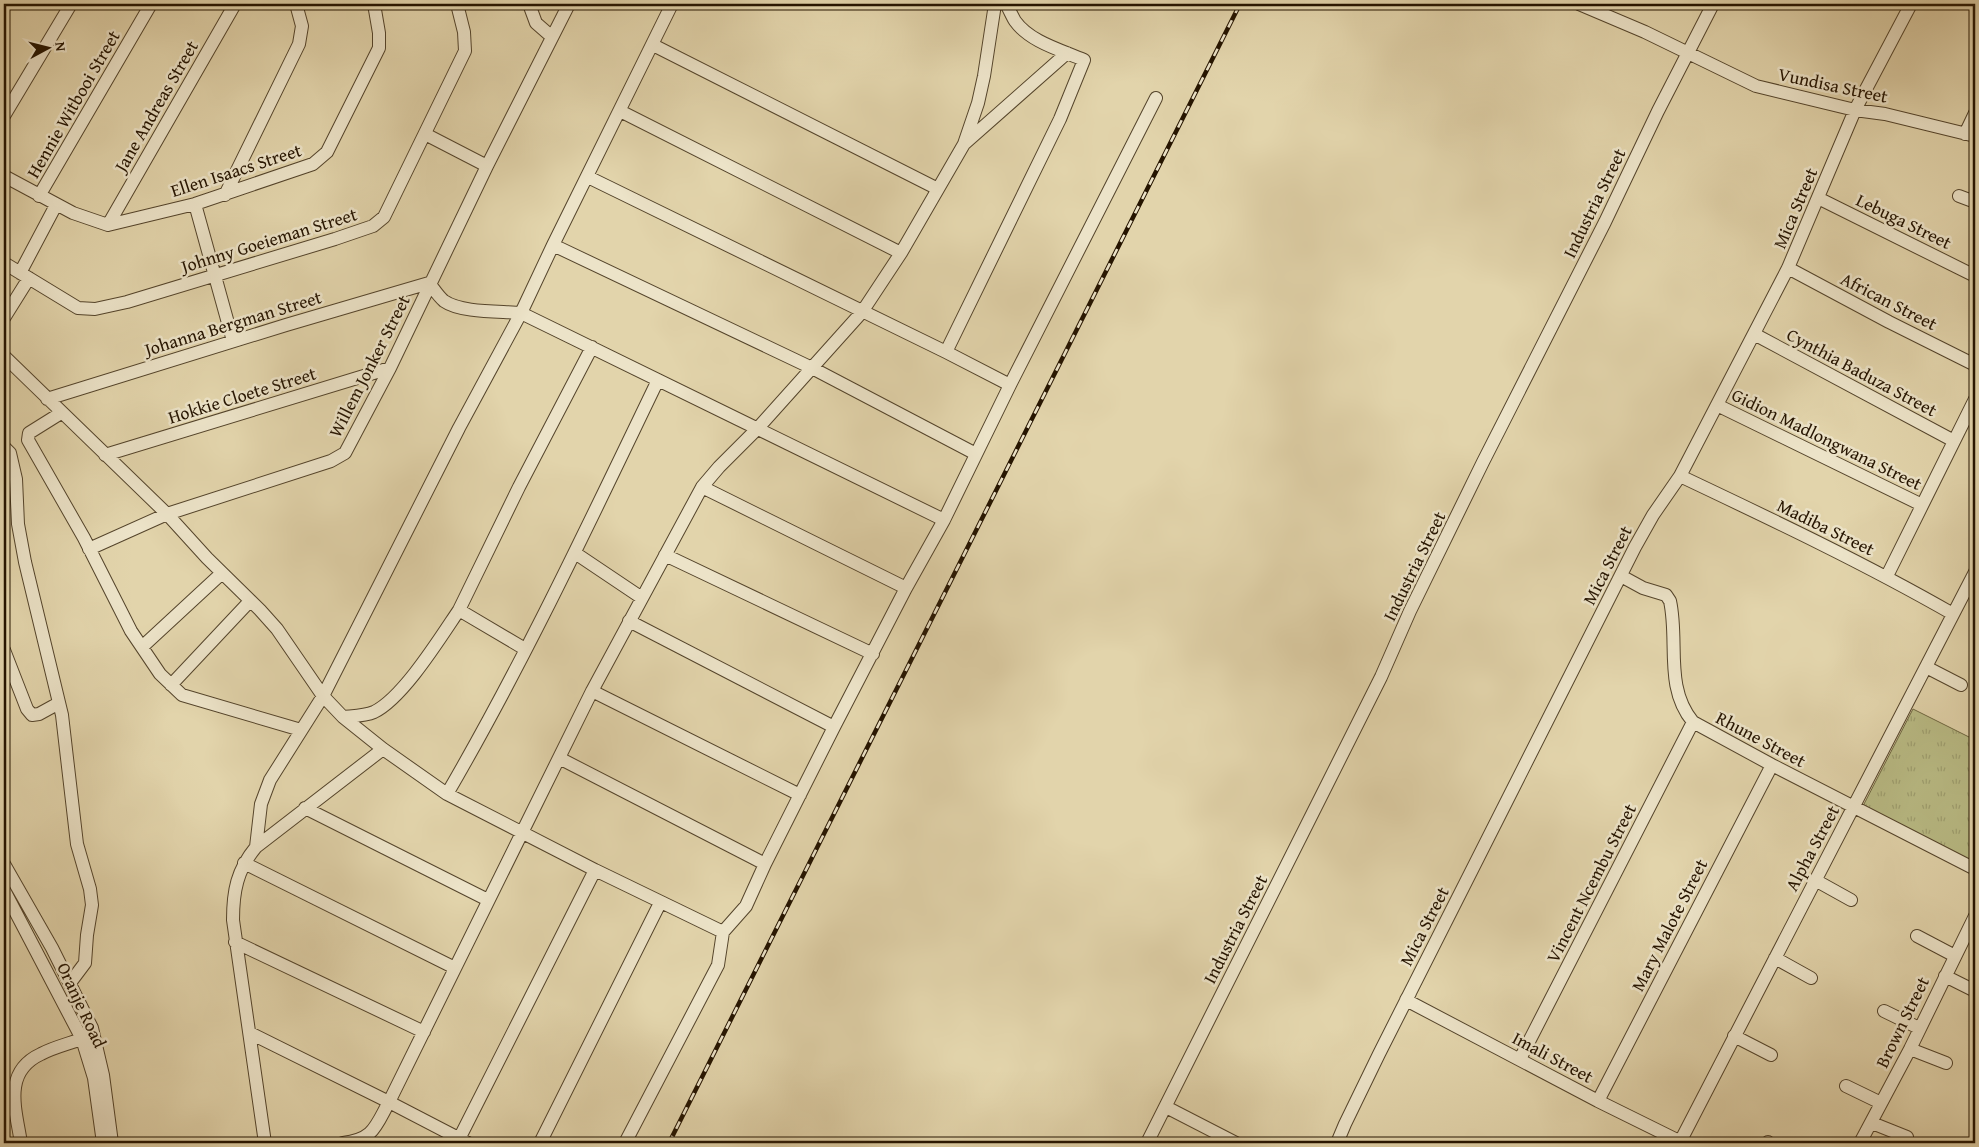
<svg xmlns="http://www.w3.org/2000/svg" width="1979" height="1147" font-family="'Gentium Book Plus',serif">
	<defs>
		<pattern id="park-tufts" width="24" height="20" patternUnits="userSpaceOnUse" patternTransform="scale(1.25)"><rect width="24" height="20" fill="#b9bb85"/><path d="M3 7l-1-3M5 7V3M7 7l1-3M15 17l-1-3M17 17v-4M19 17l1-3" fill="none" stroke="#9fa071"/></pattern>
	</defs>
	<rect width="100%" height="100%" fill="#e2d4ab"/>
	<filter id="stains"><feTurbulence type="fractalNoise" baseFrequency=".004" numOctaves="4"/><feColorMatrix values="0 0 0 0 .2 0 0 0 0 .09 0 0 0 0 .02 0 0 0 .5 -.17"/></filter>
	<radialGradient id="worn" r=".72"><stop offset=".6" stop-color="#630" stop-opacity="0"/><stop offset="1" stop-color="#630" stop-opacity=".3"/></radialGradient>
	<path fill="url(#park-tufts)" stroke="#6f6842" d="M1913,709l62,31v124l-112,-58z"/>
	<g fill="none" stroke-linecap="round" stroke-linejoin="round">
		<g stroke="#54442b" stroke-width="14">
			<path id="minor" d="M529,4l7,19 16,14
				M1579,4l66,28 111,54 99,24 30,4 90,22
				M653,45l285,144
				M620,111l281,142
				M4,116l67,-112
				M425,134l62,32
				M1965,134l10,-21
				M964,144l103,-91
				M4,176l69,37 35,12 87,-21 118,-40 14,-12 52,-104v-15l-5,-29
				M588,177l358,175 64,33
				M225,195l74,-151 3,-18 -6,-22
				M39,196l112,-192
				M1959,196l16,6
				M1818,198l157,78
				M195,204l38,137
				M108,225l127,-221
				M553,245l259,123 164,86
				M4,263l74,45 17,1 32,-7 208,-63 38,-13 11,-9 81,-166 -1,-19 -7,-28
				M1788,268l101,54 86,43
				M20,273l36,-68
				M4,318l25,-40
				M1754,334l200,107
				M946,352l114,-233 24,-59c-23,-10 -54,-18 -69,-39 -3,-5 -6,-12 -9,-17
				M4,356l163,158 40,44 53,52 17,19 46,67 20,21 40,32 64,45 148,76 128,62
				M47,399l239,-74 143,-42c5,6 9,13 15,18 17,12 57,10 77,12l423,207 66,-135 146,-287
				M1717,405l205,100
				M61,413l-32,20 -1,7 56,98 47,93 29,43 22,21 119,35
				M4,447l6,6 6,26 2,45 7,38 37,153 15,129 13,45 2,16 -5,30 -2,28 -15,20
				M105,455l285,-87
				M1680,476c93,44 184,87 273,138
				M702,487l204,101
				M89,549l78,-35 164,-53 14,-8 45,-85 97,-202 82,-162
				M575,553l67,45
				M665,555l208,99
				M1621,576l22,12 23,7 4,6c9,41 -6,86 23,121l79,43 203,104
				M1887,576l88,-177
				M629,621l205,106
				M142,647l80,-74
				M525,649l-66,-39 60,-123 73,-140
				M4,650l23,59 5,6 7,-1 20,-11
				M1926,667l35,18
				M171,685l79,-84
				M592,691l208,104
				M343,717c10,-1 22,-1 31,-5 29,-14 66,-74 85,-102
				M559,758l206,106
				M447,794c78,-134 144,-275 211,-414
				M305,808l183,92
				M256,847l5,-43 9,-24 53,-84 136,-268 62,-115 32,-68 119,-241
				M244,863l211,105
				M4,864l48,84 40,80 11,47 9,68
				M1815,880l36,20
				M4,890l78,149 12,39 9,65
				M1917,936l38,20
				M235,942l189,90
				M1775,958l36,20
				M1945,976l30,15
				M1410,993l-4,7 192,101 85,42
				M1884,1011l35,17
				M250,1033l139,69 79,41
				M1734,1036l37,19
				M1910,1049l36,14
				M1520,1059l173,-337
				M1846,1086l35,17
				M1598,1101l174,-336
				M1166,1107l70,36
				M1872,1123l35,14
				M1680,1142l295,-570
				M21,1143c-5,-33 -19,-71 20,-89 15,-8 32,-11 48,-18
				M265,1143l-32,-223c0,-29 4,-50 23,-73l127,-98
				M343,1143c31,-4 32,-16 46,-41l203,-411 110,-204 17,-20 39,-39 104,-116 39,-59 63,-109 14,-41 6,-27 11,-72
				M457,1143l138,-273
				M540,1143l120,-240
				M625,1143l93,-178 5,-33 23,-26 19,-42 69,-137 72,-139 38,-68
				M1147,1143l234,-466 29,-66 73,-149 122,-240 53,-111 55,-107
				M1337,1143l8,-19 34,-70 256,-507 18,-32 27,-39 108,-208 67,-158 56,-106
				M1768,1143v-1
				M1860,1143l50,-94 65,-133"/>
		</g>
		<use href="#minor" stroke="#ece3c8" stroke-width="12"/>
		<g stroke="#251400" stroke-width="4.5">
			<path id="rail" d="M669,1143l571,-1139"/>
		</g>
		<use href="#rail" stroke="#ece3c8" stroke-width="2.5" stroke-dasharray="8" stroke-linecap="butt"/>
	</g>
	<g text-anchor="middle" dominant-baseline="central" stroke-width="5" stroke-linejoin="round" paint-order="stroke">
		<g font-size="18" fill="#251400" stroke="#ece3c8">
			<text transform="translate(1833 85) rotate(12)">Vundisa Street</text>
			<text transform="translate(73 104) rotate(-60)">Hennie Witbooi Street</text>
			<text transform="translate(156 106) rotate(-60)">Jane Andreas Street</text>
			<text transform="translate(236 170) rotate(-18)">Ellen Isaacs Street</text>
			<text transform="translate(1594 203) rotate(-64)">Industria Street</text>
			<text transform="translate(1795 208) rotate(-67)">Mica Street</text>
			<text transform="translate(1904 221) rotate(26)">Lebuga Street</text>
			<text transform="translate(269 240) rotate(-17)">Johnny Goeieman Street</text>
			<text transform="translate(1889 301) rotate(27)">African Street</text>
			<text transform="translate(233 323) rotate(-17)">Johanna Bergman Street</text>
			<text transform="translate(369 366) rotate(-63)">Willem Jonker Street</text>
			<text transform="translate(1862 372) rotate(28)">Cynthia Baduza Street</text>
			<text transform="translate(242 395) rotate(-17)">Hokkie Cloete Street</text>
			<text transform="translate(1827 439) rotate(26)">Gidion Madlongwana Street</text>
			<text transform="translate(1826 527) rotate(26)">Madiba Street</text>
			<text transform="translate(1607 565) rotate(-63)">Mica Street</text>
			<text transform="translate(1414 566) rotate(-64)">Industria Street</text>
			<text transform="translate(1761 739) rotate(28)">Rhune Street</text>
			<text transform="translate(1812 848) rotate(-62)">Alpha Street</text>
			<text transform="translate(1591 883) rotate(-63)">Vincent Ncembu Street</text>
			<text transform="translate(1669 925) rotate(-63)">Mary Malote Street</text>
			<text transform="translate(1424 926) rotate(-63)">Mica Street</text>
			<text transform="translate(1235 929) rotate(-63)">Industria Street</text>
			<text transform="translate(82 1005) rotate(65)">Oranje Road</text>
			<text transform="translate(1902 1022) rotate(-64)">Brown Street</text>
			<text transform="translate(1553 1057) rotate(28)">Imali Street</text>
		</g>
	</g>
	<rect width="1979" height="1147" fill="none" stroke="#e2d4ab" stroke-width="20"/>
	<rect x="5" y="5" width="1969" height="1137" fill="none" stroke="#251400" stroke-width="2.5"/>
	<rect x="10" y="10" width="1959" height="1127" fill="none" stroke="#251400"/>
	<g transform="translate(48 48) rotate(83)" stroke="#ece3c8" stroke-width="4" paint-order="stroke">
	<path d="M0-4L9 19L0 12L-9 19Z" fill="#251400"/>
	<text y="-8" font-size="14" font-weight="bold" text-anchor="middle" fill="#251400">N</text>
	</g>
	<rect width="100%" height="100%" filter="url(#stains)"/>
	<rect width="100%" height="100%" fill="url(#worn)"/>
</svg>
